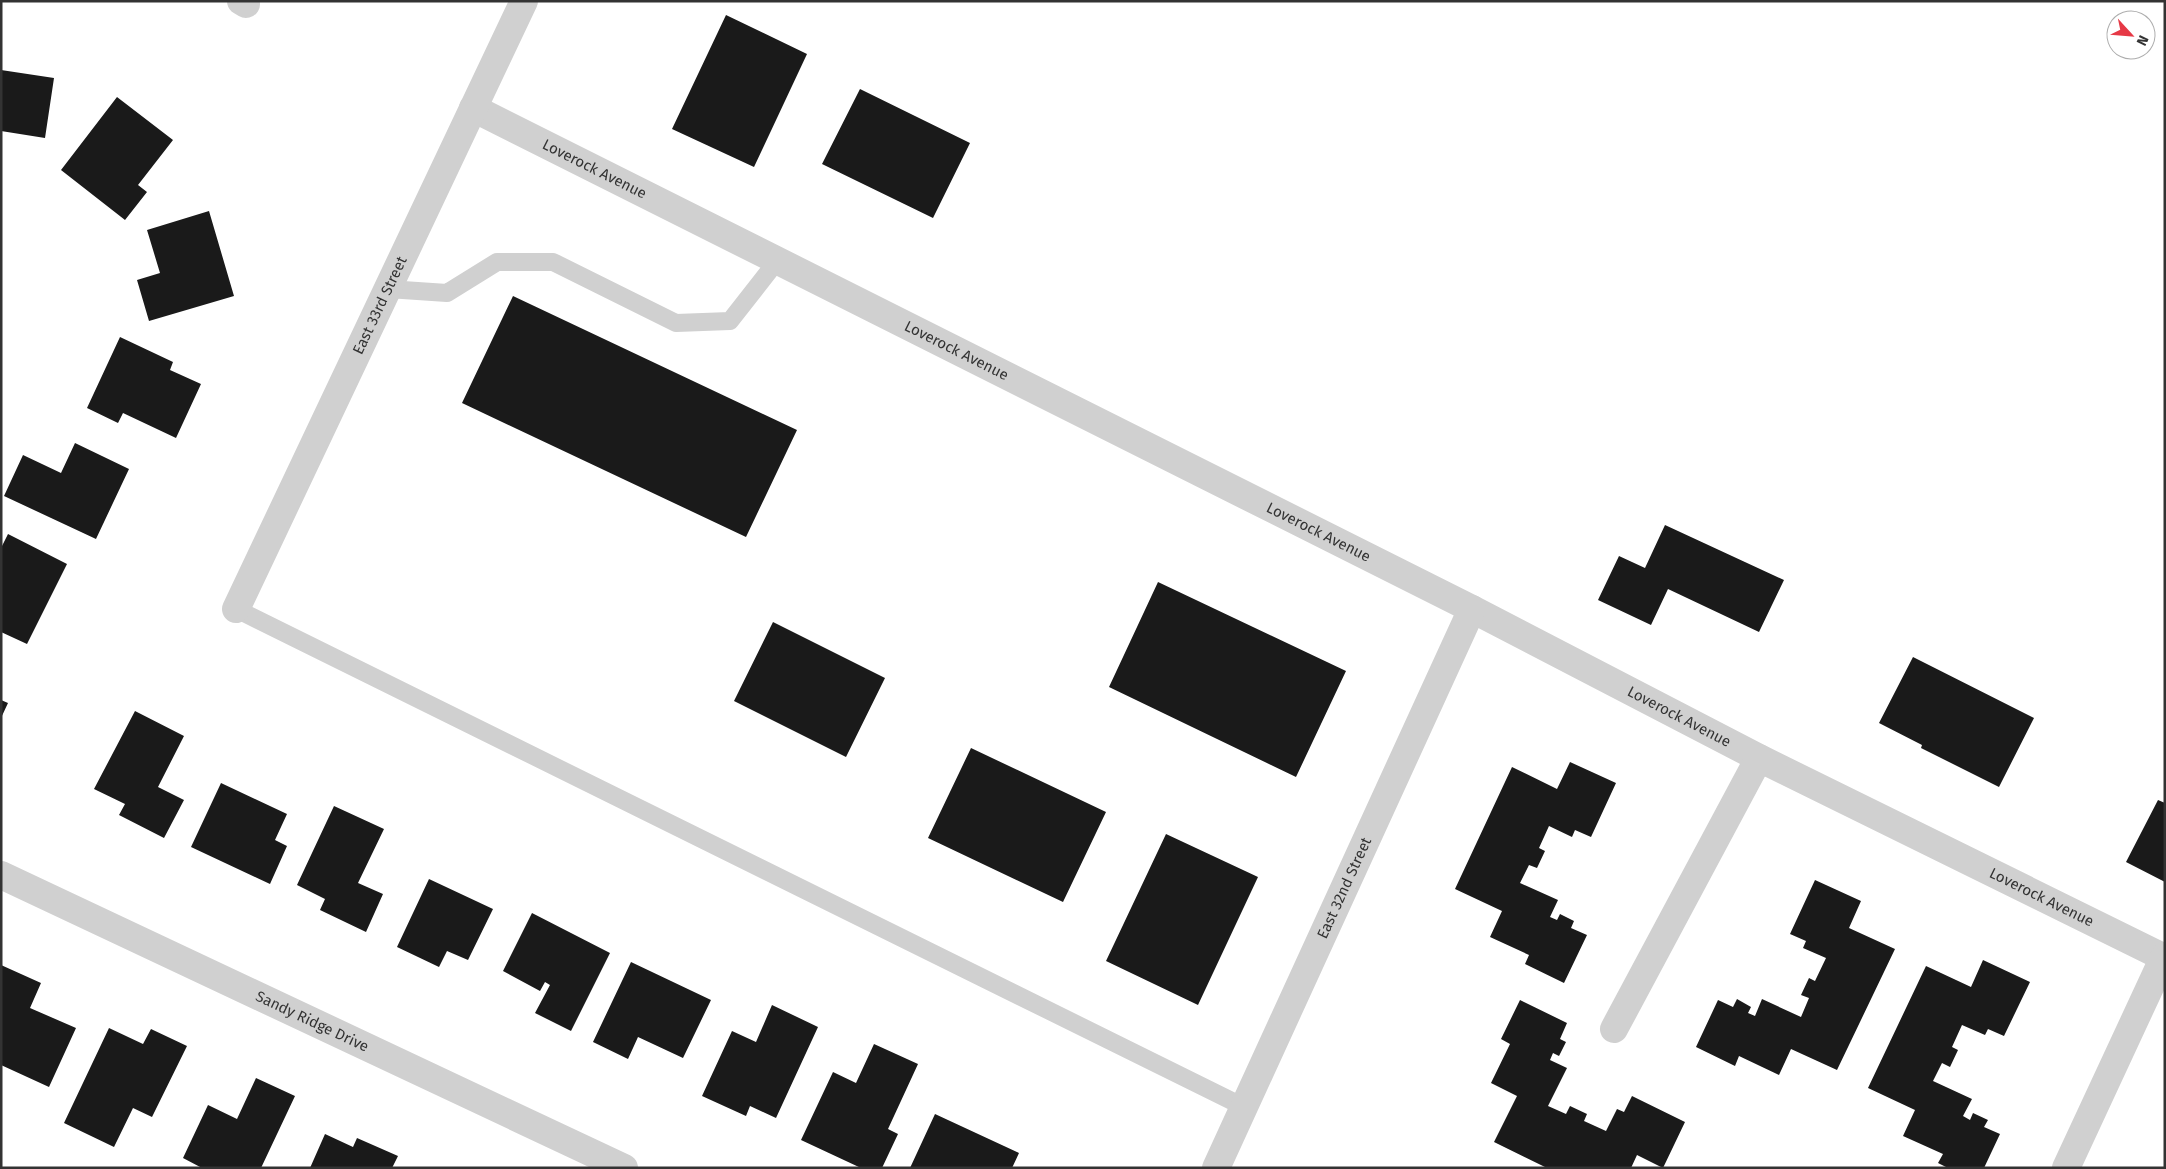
<svg xmlns="http://www.w3.org/2000/svg" width="2166" height="1169" font-family="'Fira Sans',sans-serif">
	<rect width="100%" height="100%" fill="#fff"/>
	<path fill="#1a1a1a" d="M726,15l81,39 -53,113 -82,-38z
		M1,70l53,8 -9,60 -44,-7z
		M860,89l110,54 -37,75 -111,-54z
		M117,97l56,43 -35,45 9,7 -22,28 -64,-50z
		M209,211l25,85 -85,25 -12,-41 23,-7 -13,-43z
		M513,296l284,134 -51,107 -284,-134z
		M120,337l53,25 -3,8 31,14 -25,54 -53,-25 -5,10 -31,-15z
		M75,443l54,26 -33,70 -92,-43 19,-41 38,18z
		M1665,525l119,55 -25,52 -91,-43 -17,36 -53,-25 21,-44 26,12z
		M8,534l59,30 -40,80 -26,-12v-84z
		M1158,582l188,89 -50,106 -187,-90z
		M773,622l112,56 -39,79 -112,-56z
		M1913,657l121,61 -35,69 -78,-39 1,-3 -43,-22z
		M1,700l7,3 -7,15z
		M135,711l49,25 -26,51 26,13 -20,38 -45,-23 6,-11 -31,-15z
		M971,748l135,64 -43,90 -135,-64z
		M1570,762l46,21 -25,54 -16,-7 -3,7 -23,-11 -10,22 6,3 -8,17 -8,-3 -9,18 38,17 -8,17 7,3 3,-6 14,7 -3,7 16,7 -23,48 -39,-19 4,-9 -39,-18 12,-26 -47,-22 57,-122 45,22z
		M221,783l66,31 -12,26 12,6 -17,38 -79,-37z
		M2158,800l7,3v79l-39,-20z
		M334,806l50,23 -26,54 25,11 -17,38 -46,-22 5,-11 -28,-14z
		M1166,834l92,43 -60,128 -92,-44z
		M429,879l64,30 -25,51 -21,-9 -8,16 -42,-20z
		M1815,880l46,21 -12,27 46,21 -58,121 -46,-21 -12,26 -40,-19 -4,10 -39,-19 22,-47 15,7 4,-8 14,8 -3,6 7,3 7,-17 39,18 8,-19 -8,-3 8,-17 6,3 11,-23 -23,-10 3,-7 -16,-7z
		M532,913l78,40 -39,78 -36,-18 15,-28 -5,-3 -5,9 -37,-20z
		M1983,960l47,22 -26,54 -16,-7 -3,6 -23,-10 -10,22 6,3 -8,17 -8,-4 -9,18 39,18 -9,17 7,4 3,-7 15,7 -4,7 16,7 -16,34h-36l-10,-5 5,-9 -40,-18 12,-26 -47,-22 58,-122 45,21z
		M631,962l80,38 -28,58 -45,-21 -10,22 -35,-17z
		M1,965l40,18 -11,25 46,20 -27,59 -48,-22z
		M1520,1000l47,23 -7,16 6,3 -7,14 -6,-3 -3,7 17,8 -19,38 18,8 4,-8 17,8 -3,7 22,10 11,-22 7,3 8,-16 53,26 -22,46 -26,-13 -6,13h-84l-53,-26 23,-46 -26,-13 19,-39 -9,-5z
		M772,1005l46,22 -42,91 -26,-12 -4,10 -44,-20 30,-65 24,11z
		M109,1028l34,16 8,-15 36,17 -35,71 -19,-9 -19,39 -50,-24z
		M874,1044l44,20 -30,65 10,5 -16,34h-21l-60,-28 32,-68 23,11z
		M256,1078l39,18 -34,72h-59l-19,-10 25,-53 29,14z
		M935,1114l84,39 -7,15h-102z
		M325,1134l28,13 4,-9 41,18 -6,12h-82z"/>
	<g fill="none" stroke-linecap="round" stroke-linejoin="round">
		<path stroke="#d0d0d0" stroke-width="18" d="M388,289l59,4 50,-31h56l123,61 54,-2 47,-60
			M236,609l1008,498"/>
		<g stroke="#d0d0d0" stroke-width="28">
			<path d="M241,1l5,3"/>
			<path id="s1" d="M473,108l999,501 287,149 406,200"/>
			<path id="s2" d="M236,609l288,-608"/>
			<path id="s3" d="M1,875l623,293"/>
			<path d="M1614,1029l145,-271"/>
			<path id="s4" d="M1216,1168l256,-559"/>
			<path d="M2066,1168l98,-211"/>
		</g>
	</g>
	<g text-anchor="middle" dominant-baseline="central" stroke-width="5" stroke-linejoin="round" paint-order="stroke">
		<g font-size="15" fill="#333" stroke="#fff">
			<text stroke="none"><textPath href="#s1" startOffset="136">Loverock Avenue</textPath></text>
			<text stroke="none"><textPath href="#s2" startOffset="336">East 33rd Street</textPath></text>
			<text stroke="none"><textPath href="#s1" startOffset="541">Loverock Avenue</textPath></text>
			<text stroke="none"><textPath href="#s1" startOffset="946">Loverock Avenue</textPath></text>
			<text stroke="none"><textPath href="#s1" startOffset="1351">Loverock Avenue</textPath></text>
			<text stroke="none"><textPath href="#s4" startOffset="308">East 32nd Street</textPath></text>
			<text stroke="none"><textPath href="#s1" startOffset="1756">Loverock Avenue</textPath></text>
			<text stroke="none"><textPath href="#s3" startOffset="344">Sandy Ridge Drive</textPath></text>
		</g>
	</g>
	<rect width="2166" height="1169" fill="none" stroke="#333333" stroke-width="5"/>
	<g transform="translate(2131 35) rotate(116)"><circle r="24" fill="#ffffff" stroke="#adadad"/>
	<path d="M0-4L9 19L0 12L-9 19Z" fill="#e63946"/>
	<text y="-8" font-size="14" font-weight="bold" text-anchor="middle" fill="#333333">N</text>
	</g>
</svg>
